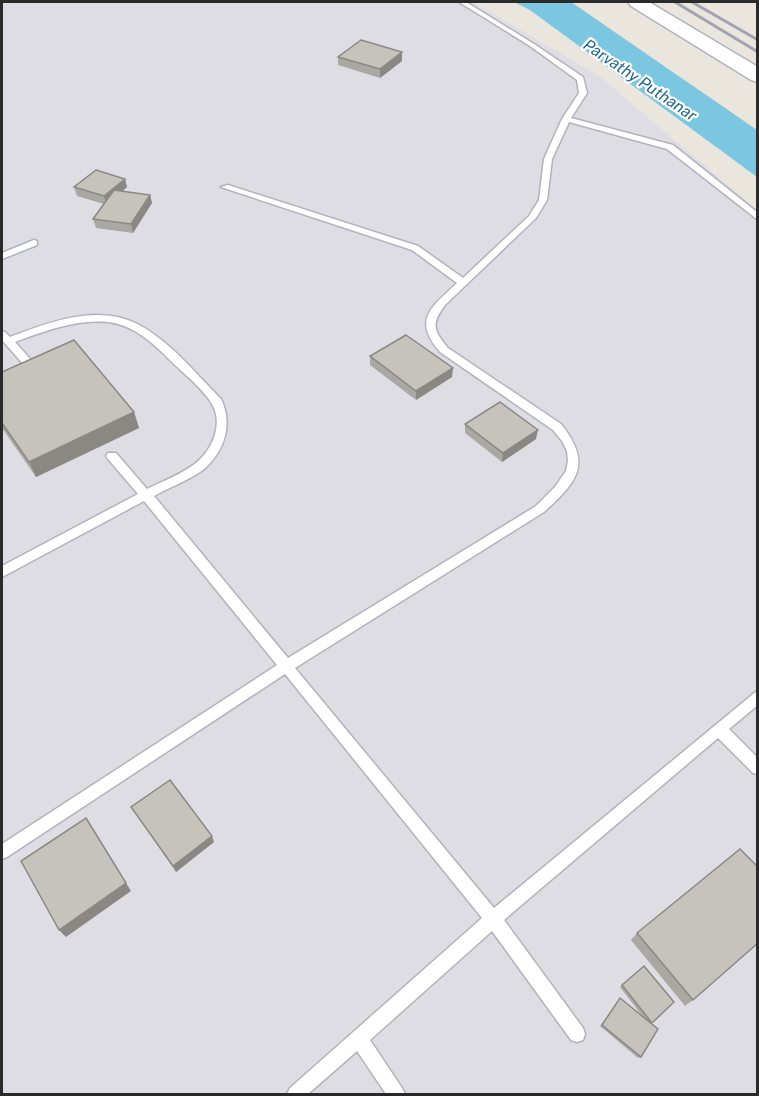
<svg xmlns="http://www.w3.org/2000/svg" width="759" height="1096" font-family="'Public Sans',sans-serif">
	<rect width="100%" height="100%" fill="#eae5dd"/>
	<path fill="#dfdde4" d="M2,2h471l126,74 158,134v884h-755z"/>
	<path fill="#7bc6e1" d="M514,2h57l186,128v47l-227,-167z"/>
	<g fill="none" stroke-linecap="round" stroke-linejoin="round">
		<g stroke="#b1b3bc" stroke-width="3">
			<path id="service" d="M459,2h7l68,42 49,33 4,16 -16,25 102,27 85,68v7l-91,-71 -98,-27 -17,37 -5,41 -11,18 -91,87c-14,19 -12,25 3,43l113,76c32,40 16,58 -17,88l-249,156 199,240 264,-218v15l-29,24 29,29v16l-5,-1 -35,-35 -214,182 79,108 2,6 -2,6 -6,2 -6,-2 -79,-109 -122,109 32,48 3,6h-19l-29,-43 -49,43h-21l3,-6 192,-170 -197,-244 -278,183 -5,2v-15l275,-179 -133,-164 -142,76v-11l136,-72 -30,-35 -2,-3 2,-3h8l31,36c16,-8 35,-15 49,-26 16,-13 27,-38 17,-57 -6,-13 -26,-30 -37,-40 -19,-19 -40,-41 -68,-44 -32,-3 -63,9 -93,20l24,27 1,2 -1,2h-8l-29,-33v-9l3,1 5,5c39,-15 89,-34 129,-12 32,17 57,49 82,74 12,24 4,52 -17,70 -12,10 -36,19 -50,27l134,162 248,-152 19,-19 11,-16 2,-10 -1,-10 -5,-10 -9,-11 -113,-78c-28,-33 -9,-44 17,-69l-45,-33 -191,-63 7,-2 190,61 45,32 66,-62 10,-16 5,-41 18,-40 17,-26 -2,-13 -47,-34z
				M34,240l3,1v4l-35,14v-6z"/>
		</g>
		<g stroke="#b1b3bc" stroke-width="3">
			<path id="secondary" d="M628,2h21l109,65v15l-7,-2 -120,-74z"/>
		</g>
		<use href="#service" fill="#fff" fill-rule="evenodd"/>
		<use href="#secondary" fill="#fff" fill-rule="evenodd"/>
		<path stroke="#a1a3b2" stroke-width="3" d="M675,2l83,50
			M692,2l66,38"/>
	</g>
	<path fill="#aaa8a2" d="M402,52v9l-22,17 -42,-13v-8z
		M125,179l2,8 -4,4 27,4 2,8 -19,30 -37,-5 -3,-9 11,-15 -27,-8 -3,-9z
		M370,356l82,21 -36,23 -46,-35z
		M2,372l132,40 5,16 -103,49 -34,-49z
		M465,424l71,15 -34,23 -37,-29z
		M131,807l83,35 -38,30z
		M637,933l56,67 -8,6 -54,-66z
		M644,966l30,36 -23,21 -10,34 -3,1 -38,-32 20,-28 23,19 -23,-30z"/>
	<path fill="#8b8884" d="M402,52v9l-22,17v-9z
		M125,179l2,8 -21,18 -2,-9z
		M150,195l2,8 -19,30 -2,-9z
		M453,368l-1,9 -36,23v-9z
		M134,412l5,16 -103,49 -7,-15z
		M538,430l-2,9 -34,23 1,-9z
		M86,818l45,73 -65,46 -7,-7z
		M212,836l2,6 -38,30 -3,-6z"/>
	<path fill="#c6c3bc" stroke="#8b8884" stroke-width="1.5" d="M361,40l41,12 -22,17 -42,-12z
		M96,170l29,9 -21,17 -30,-9z
		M114,190l36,5 -19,29 -38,-5z
		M406,335l47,33 -37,23 -46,-35z
		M74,340l60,72 -105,50 -27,-39v-51z
		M500,402l38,28 -35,23 -38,-29z
		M170,780l42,56 -39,30 -42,-59z
		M86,818l40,65 -67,47 -38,-69z
		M740,849l18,18v76l-65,57 -56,-67z
		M644,966l30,36 -22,21 -30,-38z
		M620,998l38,31 -17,28 -39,-32z"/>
	<g text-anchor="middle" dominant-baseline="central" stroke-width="4.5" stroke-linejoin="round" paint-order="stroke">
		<g font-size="16" font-style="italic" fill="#1c658c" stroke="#fff">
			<text transform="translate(640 80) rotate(34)">Parvathy Puthanar</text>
		</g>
	</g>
	<rect width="759" height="1096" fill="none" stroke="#2a2a2a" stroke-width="6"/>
</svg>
